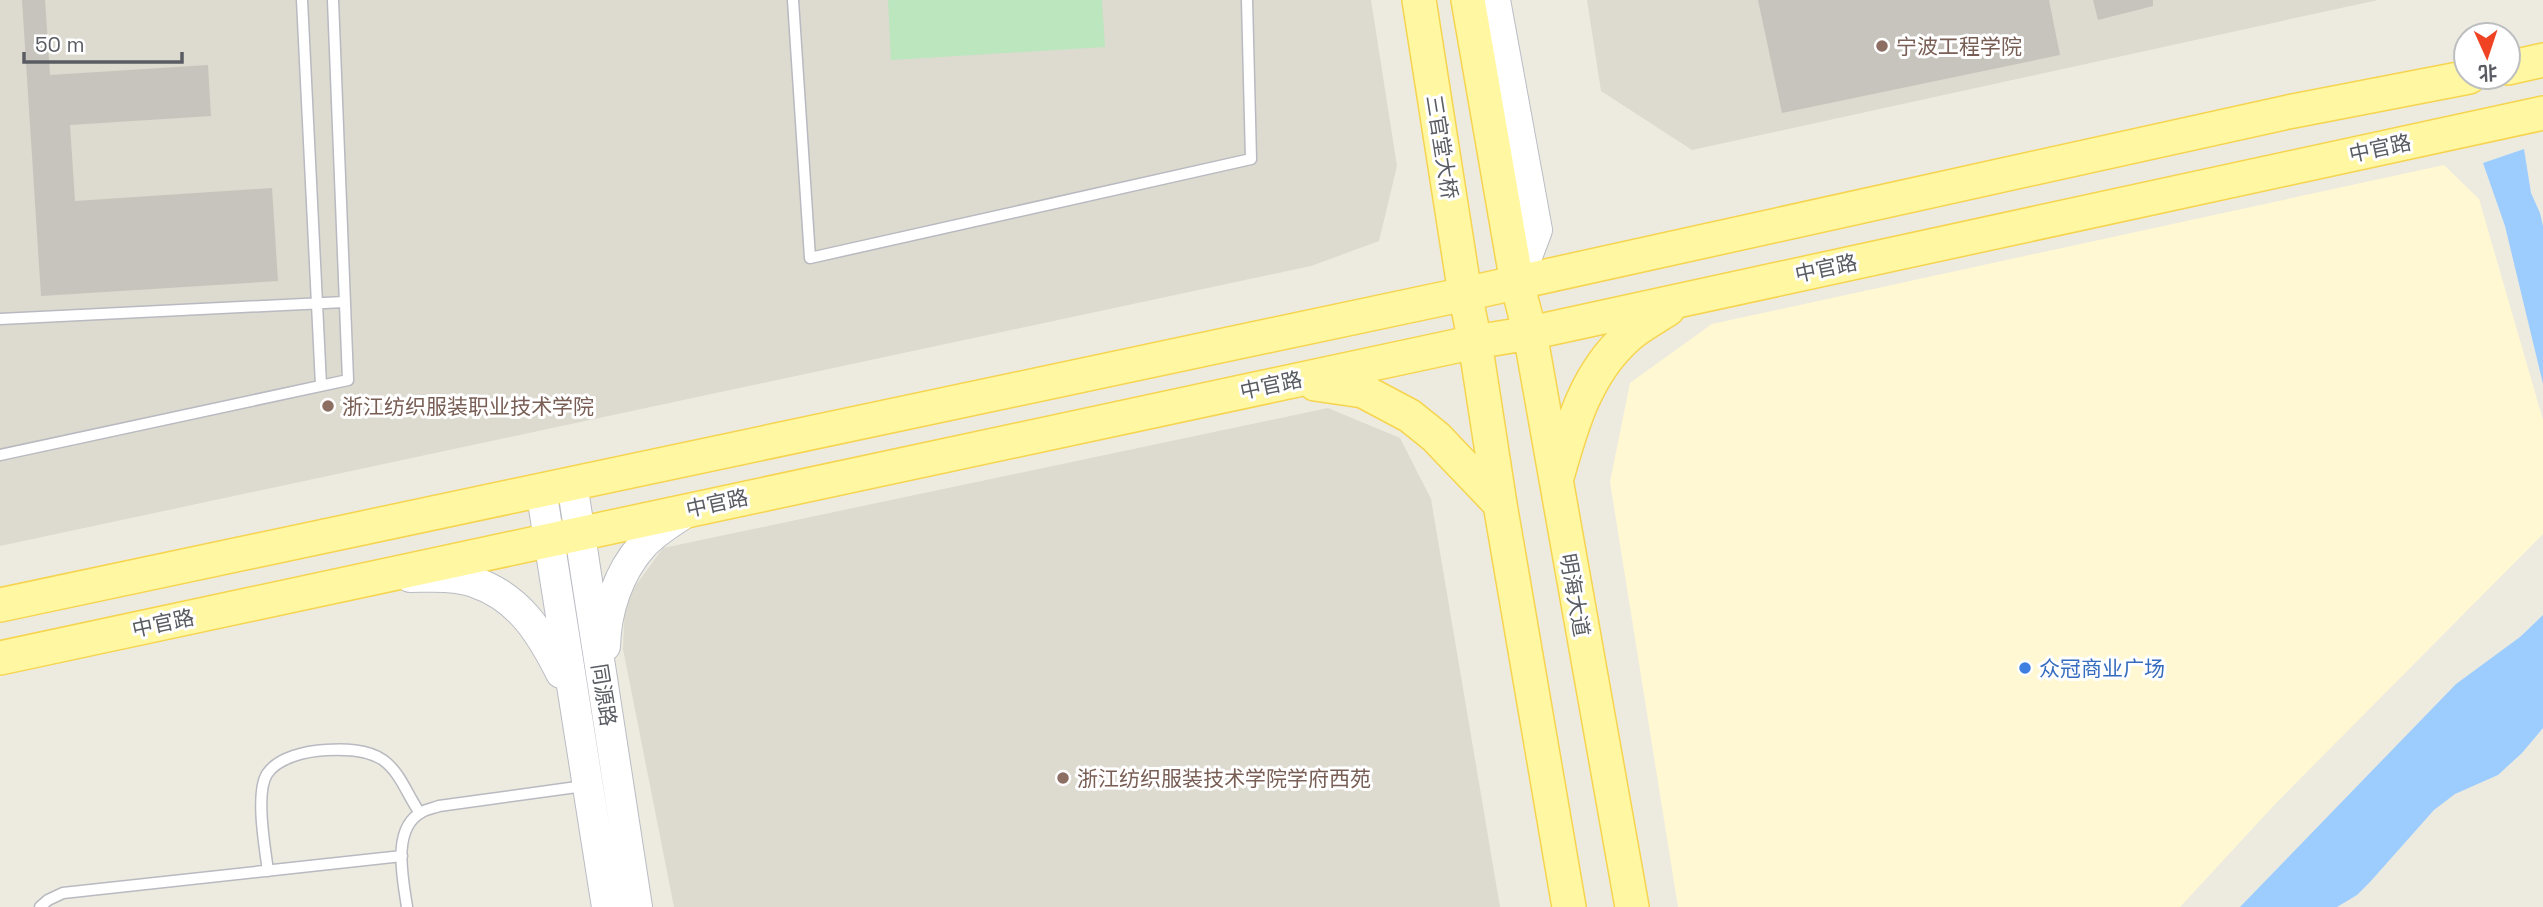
<svg xmlns="http://www.w3.org/2000/svg" width="2543" height="907" font-family="'Space Grotesk','Noto Sans SC',sans-serif">
	<rect width="100%" height="100%" fill="#edebe0"/>
	<path fill="#fff8d2" d="M2444,165l35,34 64,221v114l-266,268 -97,105h-502l-68,-425 20,-99 82,-59z"/>
	<path fill="#dddacf" d="M0,0h1371l26,166 -18,75 -68,25 -1311,280z
		M1587,0h791l-686,150 -91,-59z
		M1328,408l72,30 31,61 69,408h-826l-51,-258 2,-49 38,-52z"/>
	<path fill="#bbe6be" d="M888,0h214l3,47 -214,13z"/>
	<path fill="#9dcdff" d="M2524,149l7,44 9,20 3,13v158l-38,-158 -22,-63z
		M2543,615v113l-21,25 -24,22 -43,19 -21,16 -64,72 -13,13 -20,12h-97l216,-223 64,-47z"/>
	<path fill="#c7c4bd" d="M22,0h23l5,75 158,-10 3,51 -141,9 5,76 197,-13 6,93 -237,15z
		M1758,0h291l11,55 -278,58z
		M2093,0h60v6l-55,14z"/>
	<g fill="none" stroke-linecap="round" stroke-linejoin="round">
		<g stroke="#b8bac0" stroke-width="13">
			<path id="lane" d="M302,0l19,385
				M793,0l17,258 441,-99 -4,-159
				M0,319l344,-17
				M0,455l348,-75 -15,-380
				M268,871c-3,-23 -13,-78 -1,-97 11,-17 40,-23 59,-24 18,-1 41,-1 57,10 18,13 24,35 37,53
				M40,907l8,-7 15,-7 339,-37
				M407,907c-4,-28 -16,-79 15,-95 5,-3 12,-4 17,-6l145,-20"/>
		</g>
		<g stroke="#b9bcc3" stroke-width="32">
			<path id="secondary" d="M1495,0l42,230 -20,53
				M572,483l65,424
				M541,489l66,418
				M410,577c20,0 45,-2 64,5 45,15 67,51 87,91
				M605,646c1,-35 13,-73 37,-100 12,-14 28,-23 43,-33"/>
		</g>
		<g stroke="#f6d44f" stroke-width="36">
			<path id="primary" d="M1419,0l46,294 10,48 25,162 69,403
				M1468,0l49,283 13,50 102,574
				M2508,68l35,-8
				M1315,384l48,7 47,25 26,21 64,67
				M1558,474c14,-50 29,-102 70,-138 11,-10 27,-18 40,-27
				M0,605l1465,-311 823,-182 181,-35
				M0,658l1475,-316 55,-9 1013,-220"/>
		</g>
		<use href="#lane" stroke="#fff" stroke-width="10"/>
		<use href="#secondary" stroke="#fff" stroke-width="30"/>
		<use href="#primary" stroke="#fff7a2" stroke-width="33"/>
	</g>
	<g fill="#8d6e63" stroke="#fff" stroke-width="2.5">
		<circle cx="1882" cy="46" r="7"/>
		<circle cx="328" cy="406" r="7"/>
		<circle cx="1063" cy="778" r="7"/>
	</g>
	<circle fill="#3f7fe0" stroke="#fff" stroke-width="2.5" cx="2025" cy="668" r="7"/>
	<g text-anchor="middle" dominant-baseline="central" stroke-width="6" stroke-linejoin="round" paint-order="stroke">
		<g font-size="21" fill="#785e54" stroke="#fff" text-anchor="start">
			<text x="1896" y="46">宁波工程学院</text>
			<text x="342" y="406">浙江纺织服装职业技术学院</text>
			<text x="1077" y="778">浙江纺织服装技术学院学府西苑</text>
		</g>
		<g font-size="21" fill="#595c62" stroke="#fff">
			<text transform="translate(1442 147) rotate(81)">三官堂大桥</text>
			<text transform="translate(2380 148) rotate(-12)">中官路</text>
			<text transform="translate(1826 268) rotate(-12)">中官路</text>
			<text transform="translate(1271 385) rotate(-12)">中官路</text>
			<text transform="translate(717 503) rotate(-12)">中官路</text>
			<text transform="translate(1575 595) rotate(80)">明海大道</text>
			<text transform="translate(163 623) rotate(-12)">中官路</text>
			<text transform="translate(604 695) rotate(81)">同源路</text>
		</g>
		<g font-size="21" fill="#366cbe" stroke="#fff" text-anchor="start">
			<text x="2039" y="668">众冠商业广场</text>
		</g>
	</g>
	<g transform="translate(2487 56) rotate(177)"><circle r="33" fill="#ffffff" stroke="#bdbec0" stroke-width="2"/>
	<path d="M0-5L12 26L0 18L-12 26Z" fill="#ef4324"/>
	<text y="-10" font-size="19" font-weight="bold" text-anchor="middle" fill="#595c62">北</text>
	</g>
	<path d="M24 52v10h158v-10" fill="none" stroke="#595c62" stroke-width="3.5"/>
	<text x="35" y="52" font-size="21" fill="#595c62" stroke="#ffffff" stroke-width="5" paint-order="stroke">50 m</text>
</svg>
